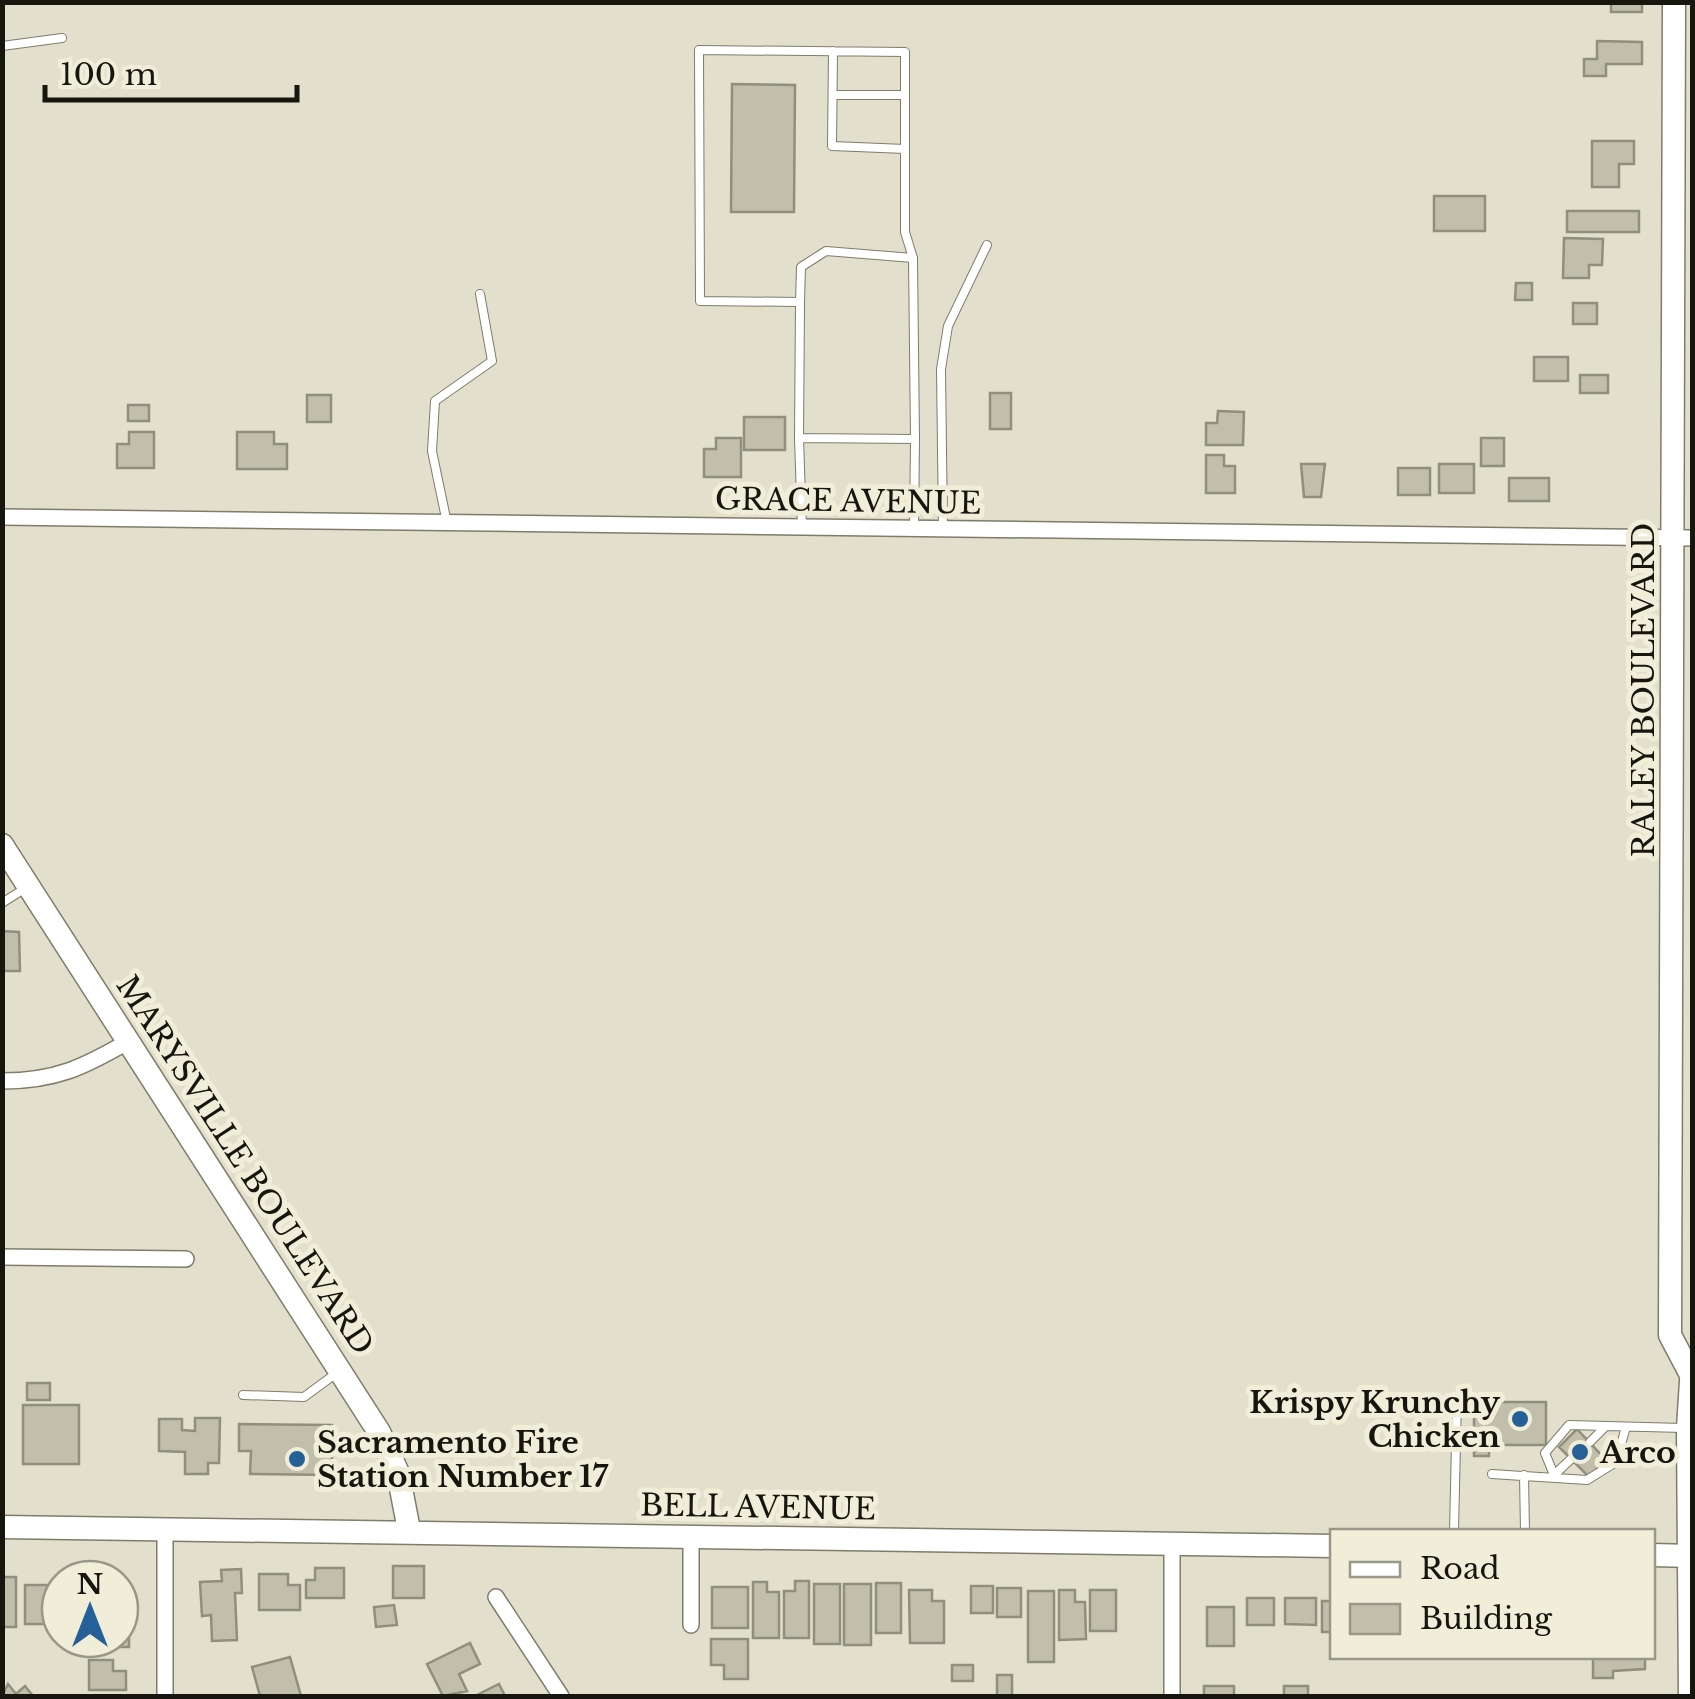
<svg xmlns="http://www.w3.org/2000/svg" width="1695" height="1699" font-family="'Libre Baskerville',serif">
	<rect width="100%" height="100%" fill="#e2e0cc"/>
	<path fill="#c1beab" stroke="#908e7c" stroke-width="2.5" d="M1611,2h31v10h-31z
		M1597,41l45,1v22h-36v12h-22v-17h13z
		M732,84l63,1 -1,127h-63z
		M1592,141h42v23h-15v23h-27z
		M1434,196h51v35h-51z
		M1567,211h72v21h-72z
		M1564,238l39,1 -1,26h-13v13h-26z
		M1516,283h16v17h-17z
		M1573,303h24v21h-24z
		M1534,357h34v24h-34z
		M1580,375h28v18h-28z
		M990,393h21v36h-21z
		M307,395h24v27h-24z
		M128,405h21v16h-21z
		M1218,411l26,1 -1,33h-37v-22h11z
		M744,417h41v33h-41z
		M129,432h25v36h-37v-24h12z
		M237,432h37v12h13v25h-50z
		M716,438h25v39h-37v-28h12z
		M1481,438h23v28h-23z
		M1206,455h18v11h11v27h-29z
		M1301,464h24l-4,33h-17z
		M1439,464h35v29h-35z
		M1398,468h32v27h-32z
		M1509,478h40v23h-40z
		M2,931l17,1 1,39h-18z
		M27,1383h23v17h-23z
		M1474,1402h72v43h-57v11h-15z
		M23,1405h56v59h-56z
		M195,1418h25l-1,45h-11v11h-23v-22l-26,-1v-32h23v11l13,1z
		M239,1424l93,1v50l-82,-1 1,-23h-12z
		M1577,1429l29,31 -17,17 -30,-30z
		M393,1566h31v32h-31z
		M315,1568h29v30h-38v-18h9z
		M241,1569l1,24h-7l2,47 -25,1 -1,-26 -9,1 -2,-34 22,-1 -1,-11z
		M82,1574h36v5h-36z
		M259,1574h29v11h12v25h-41z
		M2,1577h14v50h-14z
		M795,1581h14v57h-25v-47h11z
		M753,1582h14v10h12v46h-26z
		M876,1583h25v50h-25z
		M814,1584h26v60h-26z
		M844,1584h27v61h-27z
		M25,1585h29v39h-29z
		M971,1586h22v27h-22z
		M712,1587h36v41h-36z
		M997,1588h24v29h-24z
		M909,1590h23v11h12v42h-34z
		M1059,1590h16v12h10l1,37 -27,1z
		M1090,1590h26v41h-26z
		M1028,1591h26v71h-26z
		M1247,1598h27v27h-27z
		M1285,1598h31v27l-31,-1z
		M1322,1601h10v31h-10z
		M394,1605l3,20 -21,2 -2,-20z
		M1207,1607h27v39h-27z
		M120,1615h9v32h-35v-8h26z
		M711,1639h37v40h-24v-14h-13z
		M470,1643l10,21 -21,10 8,17 -24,5 -16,-32z
		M1593,1656h52v13l-32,2v7h-20z
		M290,1657l11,39h-41l-8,-29z
		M89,1660h24v11h13v19h-37z
		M952,1665h21v16h-21z
		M997,1675h15v21h-15z
		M8,1684l8,10 9,-8 8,10h-31z
		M499,1684l6,12h-30z
		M1204,1686h30v10h-30z
		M1284,1686h24v10h-24z"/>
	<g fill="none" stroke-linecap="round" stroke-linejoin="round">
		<g stroke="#7f7c6a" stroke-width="10">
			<path id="lane" d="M2,46l60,-8
				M833,51l-1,95 73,3
				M833,95h72
				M800,302l1,-35 25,-16 87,7
				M799,438l1,-136 -100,-1 -1,-251 206,2v180l8,26 2,181
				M447,523l-15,-72 3,-50 57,-40 -12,-67
				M802,528l-3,-90 116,1 -1,89
				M943,530l-2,-161 7,-43 39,-81
				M2,903l22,-14
				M243,1395l61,2 34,-25
				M1590,1442l15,-15
				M1571,1459l-17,16 -9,-22 24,-28 114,3
				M1492,1474l95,6 29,-18 10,-35
				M1524,1475l1,57
				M1454,1532l3,-134"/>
		</g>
		<g stroke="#7f7c6a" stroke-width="18">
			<path id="street" d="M2,517l1690,21
				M2,1081c54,0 82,-14 127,-40
				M2,1257l184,2
				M691,1537v88
				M1172,1544v152
				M496,1597l65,99
				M165,1696v-166"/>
		</g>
		<g stroke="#7f7c6a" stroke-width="25">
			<path id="secondary" d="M1674,2l-4,1333 20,38
				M2,845l377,587 19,41 11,57
				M2,1527l1330,19
				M1652,1555l40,1
				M1690,1696l-2,-268 4,-63"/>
		</g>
		<use href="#lane" stroke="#fff" stroke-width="8"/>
		<use href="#street" stroke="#fff" stroke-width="15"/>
		<use href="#secondary" stroke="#fff" stroke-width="22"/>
	</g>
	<g fill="#266098" stroke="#f0edd9" stroke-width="4">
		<circle cx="1520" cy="1419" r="10"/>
		<circle cx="1580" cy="1452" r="10"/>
		<circle cx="297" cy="1459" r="10"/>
	</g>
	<g text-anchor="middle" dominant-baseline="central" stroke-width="10" stroke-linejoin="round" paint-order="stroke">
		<g font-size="30" fill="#16150e" stroke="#f0edd9">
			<text transform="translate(848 501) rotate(1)">GRACE AVENUE</text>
			<text transform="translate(1643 690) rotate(-90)">RALEY BOULEVARD</text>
			<text transform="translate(245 1165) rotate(57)">MARYSVILLE BOULEVARD</text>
			<text transform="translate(758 1507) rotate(1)">BELL AVENUE</text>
		</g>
		<g font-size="30" font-weight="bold" fill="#16150e" stroke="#f0edd9" text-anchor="start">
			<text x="1500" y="1402" text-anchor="end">Krispy Krunchy<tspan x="1500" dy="34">Chicken</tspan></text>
			<text x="317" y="1442">Sacramento Fire<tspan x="317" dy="34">Station Number 17</tspan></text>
			<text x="1600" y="1452">Arco</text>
		</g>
	</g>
	<rect width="1695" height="1699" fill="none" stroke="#16150e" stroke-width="10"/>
	<rect x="1330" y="1529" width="325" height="130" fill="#f0edd9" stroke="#999788" stroke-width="2.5"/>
	<rect x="1350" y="1562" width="50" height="15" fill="#ffffff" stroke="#999788" stroke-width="2.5"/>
	<text x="1420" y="1579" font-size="30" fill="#16150e">Road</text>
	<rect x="1350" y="1604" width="50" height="30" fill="#c1beab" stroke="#999788" stroke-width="2.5"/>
	<text x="1420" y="1629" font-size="30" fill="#16150e">Building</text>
	<g transform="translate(90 1609)"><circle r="48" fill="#f0edd9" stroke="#999788" stroke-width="2.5"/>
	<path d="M0-8L18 38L0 25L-18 38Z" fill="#266098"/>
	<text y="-15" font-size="28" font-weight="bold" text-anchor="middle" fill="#16150e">N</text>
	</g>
	<path d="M45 85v15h252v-15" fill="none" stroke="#16150e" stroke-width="5"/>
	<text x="60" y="85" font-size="30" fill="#16150e" stroke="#f0edd9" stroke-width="8" paint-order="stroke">100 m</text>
</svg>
